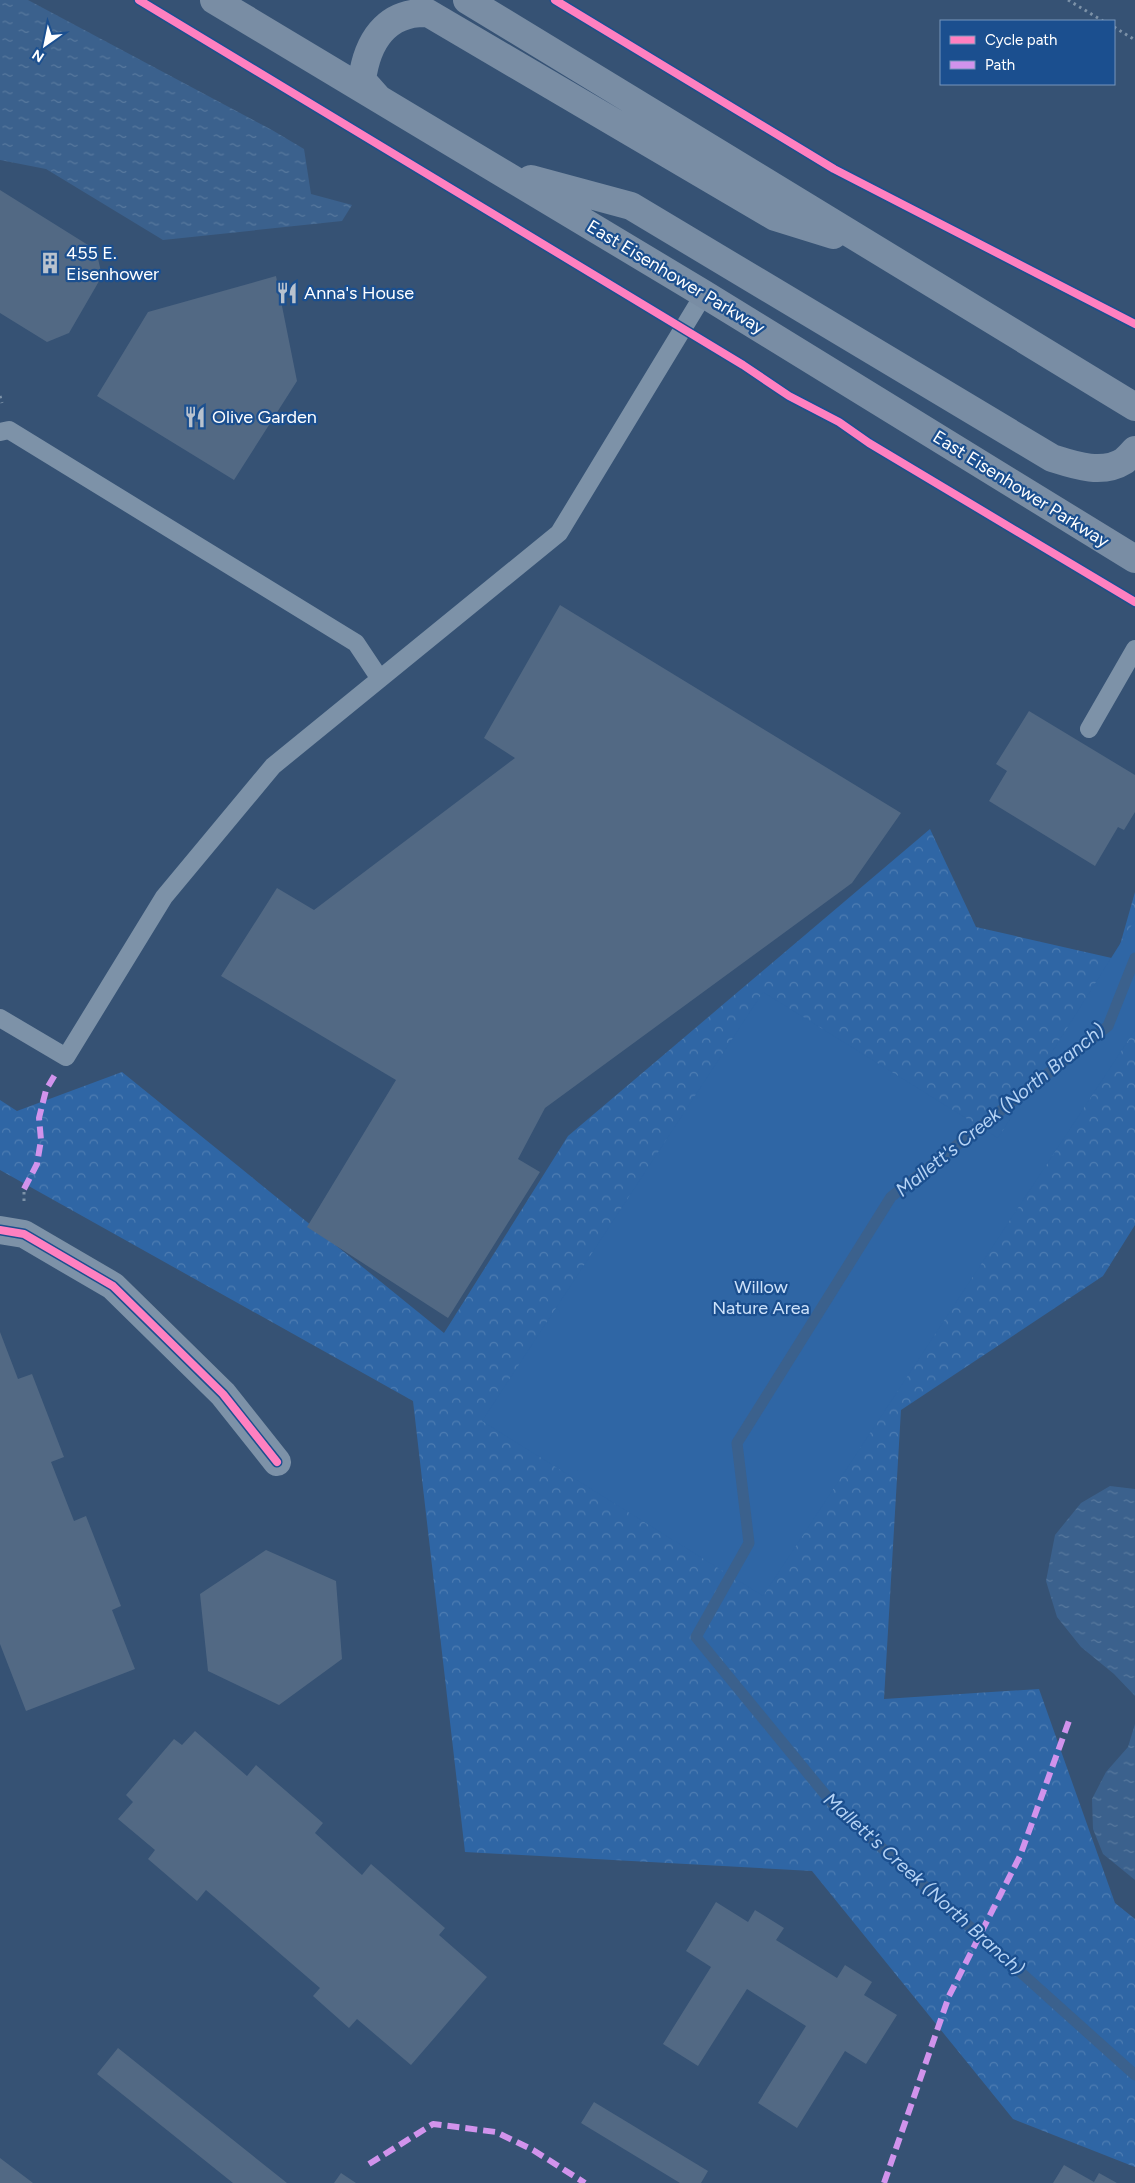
<svg xmlns="http://www.w3.org/2000/svg" width="1135" height="2183" font-family="Figtree,sans-serif">
	<defs>
		<pattern id="forest-crowns" width="20" height="18" patternUnits="userSpaceOnUse" patternTransform="scale(1.25)"><rect width="20" height="18" fill="#2f66a5"/><path d="M2 6a3 3 0 1 1 6 0M12 15a3 3 0 1 1 6 0" fill="none" stroke="#4e7db2"/></pattern>
		<pattern id="water-ripples" width="26" height="14" patternUnits="userSpaceOnUse" patternTransform="scale(1.25)"><rect width="26" height="14" fill="#3b618d"/><path d="M2 4q2-2 4 0t4 0M15 11q2-2 4 0t4 0" fill="none" stroke="#58799e"/></pattern>
	</defs>
	<rect width="100%" height="100%" fill="#365274"/>
	<path fill="url(#forest-crowns)" d="M930,829l46,98 140,32 19,-67v333l-32,51 -202,134 -17,289 155,-10 76,214 20,16v248l-122,-48 -201,-248 -347,-19 -52,-451 -413,-231v-70l17,11 105,-39 322,261 124,-197z"/>
	<path fill="#2f66a5" d="M1135,920v110l-372,566 -281,-175 281,-429 235,146z"/>
	<path fill="url(#water-ripples)" d="M0,0h28l244,130 32,19 7,45 41,11 -10,16 -179,19 -117,-71 -46,-9z
		M1110,1486l25,3v207l-21,-22 -33,-27 -24,-30 -11,-36 9,-46 26,-32z
		M1135,1724v156l-32,-26 -10,-25 -1,-30 14,-27 22,-25z"/>
	<g fill="none" stroke-linecap="round" stroke-linejoin="round">
		<path stroke="#3b618d" stroke-width="11" d="M1135,958l-27,68 -217,171 -154,246 12,100 -53,94 137,167 302,271"/>
	</g>
	<path fill="#526984" d="M0,190l96,60 6,26 -33,57 -22,9 -47,-29z
		M276,276l21,105 -63,99 -137,-84 51,-84z
		M560,605l341,208 -49,70 -307,225 -27,51 22,13 -92,146 -141,-91 89,-147 -175,-104 56,-88 37,22 201,-152 -31,-20z
		M1029,711l106,64v37l-11,18 -6,-3 -23,39 -106,-65 18,-30 -11,-7z
		M0,1332l18,47 14,-5 32,83 -13,5 23,59 12,-5 35,90 -9,4 23,59 -109,42 -26,-67z
		M266,1550l70,31 6,78 -63,46 -71,-34 -8,-77z
		M195,1731l52,45 9,-11 67,58 -8,10 47,42 9,-11 74,64 -6,7 48,42 -76,88 -54,-46 -8,9 -36,-32 7,-8 -114,-98 -9,11 -49,-42 7,-9 -37,-31 15,-17 -7,-7 48,-56 8,6z
		M716,1902l32,20 7,-12 29,18 -8,12 61,38 8,-13 27,17 -8,13 33,20 -31,49 -21,-13 -48,77 -39,-25 48,-77 -59,-37 -49,77 -35,-22 48,-77 -25,-16z
		M118,2048l169,135h-54l-136,-109z
		M594,2102l114,69 -7,12h-21l-99,-60z
		M0,2158l33,25h-33z
		M1064,2165l30,17 5,-9 18,10h-64z
		M341,2173l15,10h-22z"/>
	<g fill="none" stroke-linecap="round" stroke-linejoin="round">
		<path stroke="#7d92a8" stroke-width="3" stroke-dasharray="2.5 4" stroke-linecap="butt" d="M1068,0l35,21
			M1114,27l21,13
			M0,396l2,7
			M24,1201v-12"/>
		<path stroke="#7d92a8" stroke-width="18" d="M0,432l9,-2 347,213 24,36
			M1089,729l46,-80
			M0,1018l66,39 98,-160 109,-131 286,-233 145,-239"/>
		<path stroke="#7d92a8" stroke-width="28" d="M0,1230l24,4 89,52 110,108 54,68"/>
		<path stroke="#798da4" stroke-width="28" d="M214,0l490,294 431,265
			M467,0l668,407
			M378,98l-16,-18c5,-37 23,-69 66,-67l347,204 58,18
			M531,179l100,27 421,252c22,7 50,17 72,3 4,-3 8,-8 11,-11"/>
		<path stroke="#d193ec" stroke-width="6" stroke-dasharray="12 6" stroke-linecap="butt" d="M24,1189l13,-25 4,-24 -2,-22 7,-28 10,-17
			M369,2164l64,-40 63,8 37,18 52,33
			M884,2183l65,-187 71,-140 50,-138"/>
		<g stroke="#1b4f8f" stroke-width="11">
			<path id="cycleway" d="M139,0l604,365 46,31 50,26 30,21 266,159
				M555,0l279,169 301,155
				M0,1230l24,4 89,52 110,108 54,68"/>
		</g>
		<use href="#cycleway" stroke="#ff80c0" stroke-width="8"/>
	</g>
	<defs>
		<g id="building-bare" transform="scale(1.725)"><path d="M-4-6H4V6H1V3H-1V6H-4ZM-2.5-4.3h1.7v1.8h-1.7ZM.8-4.3h1.7v1.8H.8ZM-2.5-1h1.7V.8h-1.7ZM.8-1h1.7V.8H.8Z" fill="#b9c2ce" stroke="#1b4f8f" stroke-width="2.5" paint-order="stroke"/></g>
		<g id="restaurant-bare" transform="scale(1.725)"><path d="M-5-6h1v4h1v-4h1v4h1v-4h1v5L-1.5 .5V6h-2V.5L-5-1ZM5-6V6H3V1.5H1.5Q1.5-4 5-6Z" fill="#b9c2ce" stroke="#1b4f8f" stroke-width="2.5" paint-order="stroke"/></g>
	</defs>
	<g fill-rule="evenodd">
		<use href="#building-bare" x="50" y="263"/>
		<use href="#restaurant-bare" x="287" y="293"/>
		<use href="#restaurant-bare" x="195" y="417"/>
	</g>
	<g text-anchor="middle" dominant-baseline="central" stroke-width="4.5" stroke-linejoin="round" paint-order="stroke">
		<g font-size="18" fill="#fff" stroke="#1b4f8f" text-anchor="start">
			<text x="66" y="253">455 E.<tspan x="66" dy="21">Eisenhower</tspan></text>
			<text x="304" y="293">Anna's House</text>
			<text x="212" y="417">Olive Garden</text>
		</g>
		<g font-size="18" fill="#fff" stroke="#1b4f8f">
			<text transform="translate(676 277) rotate(31)">East Eisenhower Parkway</text>
			<text transform="translate(1021 489) rotate(32)">East Eisenhower Parkway</text>
		</g>
		<g font-size="18" fill="#cfe3fa" stroke="#1b4f8f">
			<text x="761" y="1287">Willow<tspan x="761" dy="21">Nature Area</tspan></text>
		</g>
		<g font-size="19" font-style="italic" fill="#b5d3f5" stroke="#1b4f8f">
			<text transform="translate(1000 1110) rotate(-39)">Mallett's Creek (North Branch)</text>
			<text transform="translate(924 1884) rotate(42)">Mallett's Creek (North Branch)</text>
		</g>
	</g>
	<rect x="940" y="20" width="175" height="65" fill="#1b4f8f" stroke="#7695bc"/>
	<rect x="950" y="36" width="25" height="8" fill="#ff80c0" stroke="#7695bc"/>
	<text x="985" y="45" font-size="15" fill="#ffffff">Cycle path</text>
	<rect x="950" y="61" width="25" height="8" fill="#d193ec" stroke="#7695bc"/>
	<text x="985" y="70" font-size="15" fill="#ffffff">Path</text>
	<g transform="translate(45 45) rotate(213)" stroke="#1b4f8f" stroke-width="4" paint-order="stroke">
	<path d="M0-4L9 19L0 12L-9 19Z" fill="#ffffff"/>
	<text y="-8" font-size="14" font-weight="bold" text-anchor="middle" fill="#ffffff">N</text>
	</g>
</svg>
